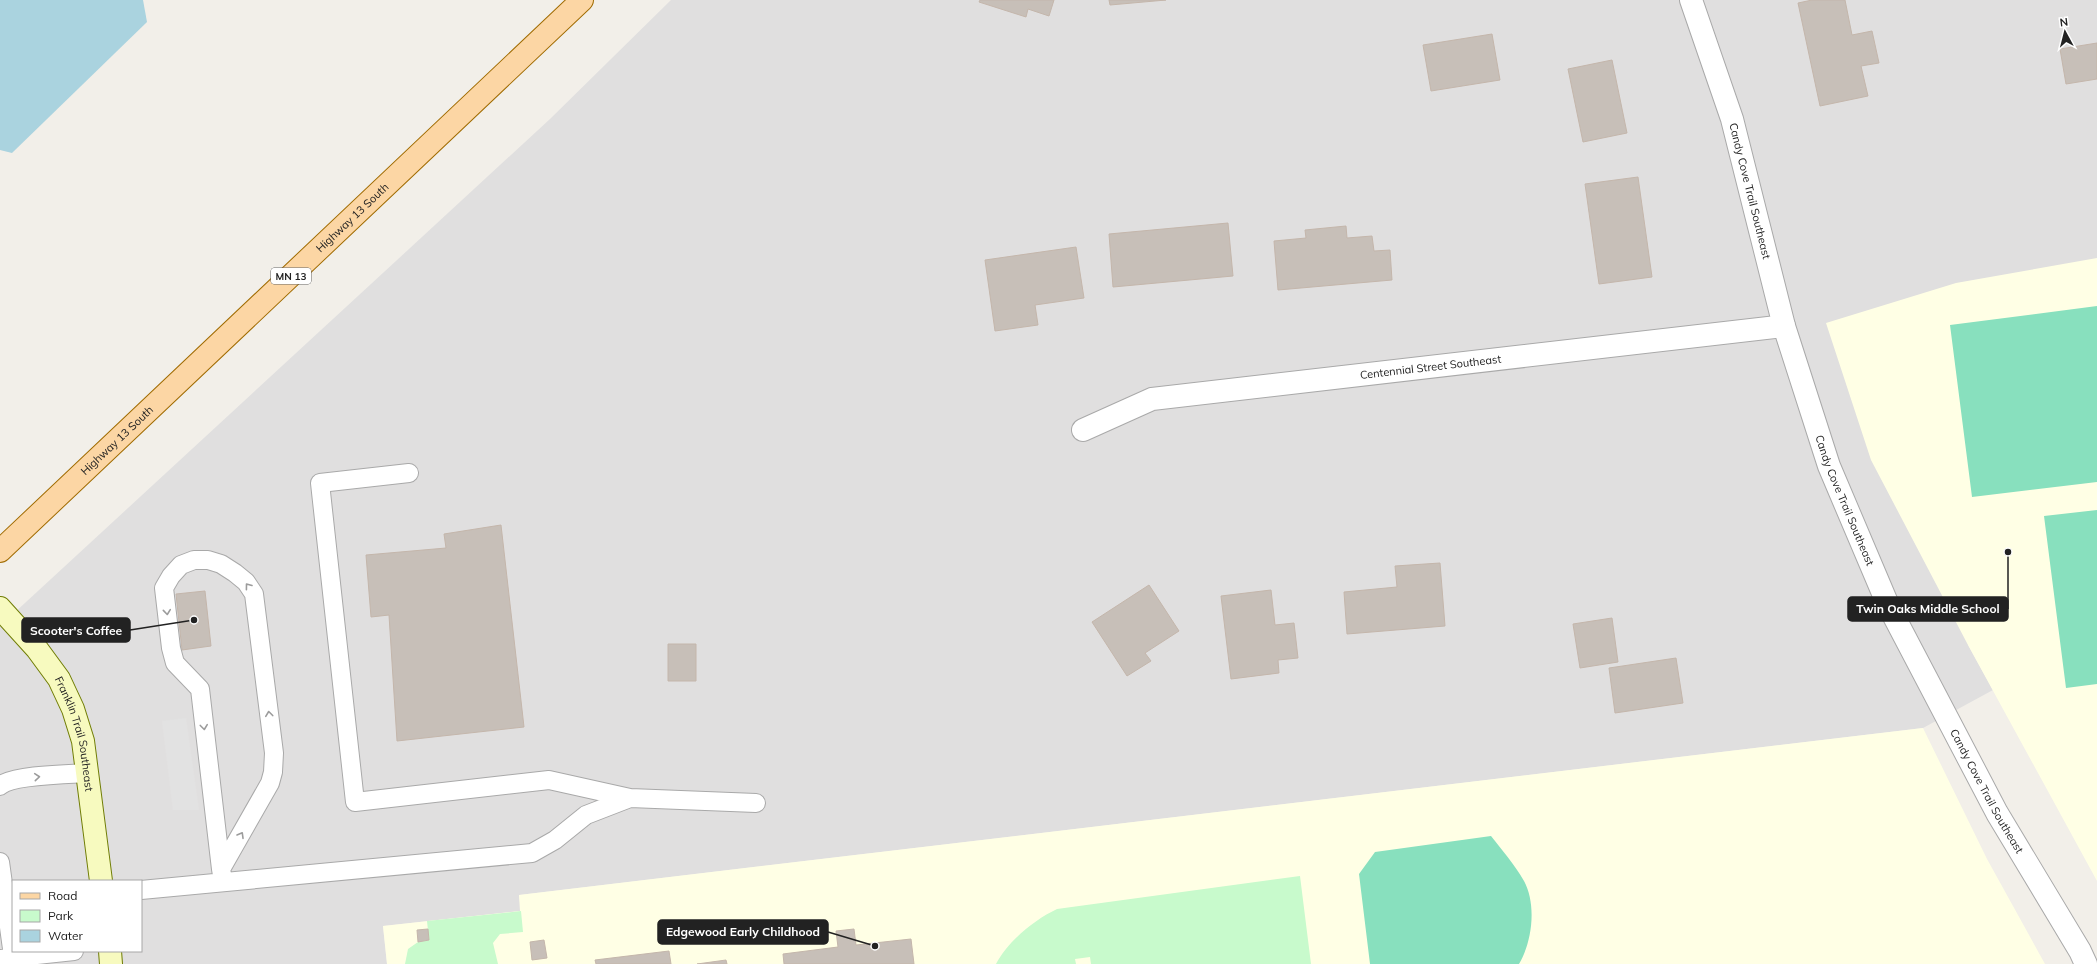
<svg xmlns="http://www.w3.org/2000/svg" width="2097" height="964" font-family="Mulish,sans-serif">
	<rect width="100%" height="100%" fill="#f2efe9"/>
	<path fill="#e0dfdf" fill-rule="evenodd" d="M671,0h1426v259l-129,386 25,45 -70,38 -1404,167 2,16 -138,15 4,38h-387v-338l550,-507zM13,881h128v70h-128z"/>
	<path fill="#ffffe5" d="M2097,258v623l-129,-236 -97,-185 -45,-137 130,-40z
		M1923,728l64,131 58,105h-1658l-4,-38 137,-15 -1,-16z"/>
	<path fill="#c8facc" d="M1300,876l11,88h-220l-1,-7 -15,2 1,5h-80c12,-23 38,-44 61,-55z
		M521,911l2,21 -23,2 -7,9 5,21h-93l3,-15 10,-7 11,-2 -2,-19z"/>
	<path fill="#88e0be" d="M2097,306v176l-125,15 -22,-172z
		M2097,510v174l-31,4 -22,-172z
		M1491,836c11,14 24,29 33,45 13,24 8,61 -5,83h-149l-11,-90 16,-22z"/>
	<path fill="#e2e2e2" d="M186,718l13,92h-26l-11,-89z"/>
	<path fill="#aad3df" d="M0,0h143l4,22 -135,131 -12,-3z"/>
	<path fill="#c7bfb8" stroke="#c4b6ab" d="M980,0h74l-5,16 -21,-7 -2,8 -47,-15z
		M1109,0h57l-56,5z
		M1812,0h33l7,35 20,-4 7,32 -18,3 7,30 -48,10 -22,-103z
		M1492,34l8,46 -69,11 -8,-46z
		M2097,43v36l-31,5 -6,-35z
		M1612,60l15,73 -44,9 -15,-73z
		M1638,177l14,100 -53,7 -14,-100z
		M1228,223l5,53 -120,11 -4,-53z
		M1346,226l1,12 25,-2 2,15 16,-1 2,30 -114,10 -4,-49 32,-3 -1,-8z
		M1076,247l8,51 -49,7 3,20 -43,6 -10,-71z
		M501,525l23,202 -127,14 -8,-126 -18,2 -5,-62 80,-7 -2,-14z
		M1440,563l5,63 -98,8 -3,-42 53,-5 -2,-21z
		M1149,585l30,46 -34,22 6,8 -24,15 -35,-54z
		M1271,590l4,35 19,-2 4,35 -20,2 1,13 -48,6 -10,-83z
		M205,591l6,55 -29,4 -6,-56z
		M1612,618l6,44 -38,6 -7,-44z
		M668,644h28v37h-28z
		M1676,658l7,45 -68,10 -6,-45z
		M428,929l1,11 -11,2 -1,-12z
		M854,929l2,16 55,-6 3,25h-130l-1,-10 55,-7 -2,-16z
		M544,940l3,18 -15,2 -2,-18z
		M669,951l2,13h-75l-1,-4z
		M726,960l1,4h-30z"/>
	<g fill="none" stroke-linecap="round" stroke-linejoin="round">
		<g stroke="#a9a9a9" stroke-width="20">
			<path id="lane" d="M409,473l-89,10 35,319 194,-22 81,18
				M0,786c11,-11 69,-12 87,-13
				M0,862l13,94
				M221,869l49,-86 3,-11 1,-19 -20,-159 -8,-12 -11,-9 -14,-9 -13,-4h-14l-13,5 -10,11 -7,12 7,60 4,15 25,26 21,180 2,12
				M141,890l391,-37 23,-13 31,-25 44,-17 126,5
				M0,959l74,-8"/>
		</g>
		<g stroke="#a9a9a9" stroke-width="24">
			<g id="street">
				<path id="s1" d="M1691,0l41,119 52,207 45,140 59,139 109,208 83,138 6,13"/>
				<path id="s2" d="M1083,430l69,-31 632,-73"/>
			</g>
		</g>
		<g stroke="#707d05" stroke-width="24">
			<g id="secondary">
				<path id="s3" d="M0,608l37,41 22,30 14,30 10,32 18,140"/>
				<path d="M110,951l1,13"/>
			</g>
		</g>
		<g stroke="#a06b00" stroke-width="24">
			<g id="primary">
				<path id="s4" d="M0,551l582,-551"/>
			</g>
		</g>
		<use href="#lane" stroke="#fff" stroke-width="18"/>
		<use href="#street" stroke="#fff" stroke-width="22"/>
		<use href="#secondary" stroke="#f7fabf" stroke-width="22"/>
		<use href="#primary" stroke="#fcd6a4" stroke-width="22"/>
	</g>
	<defs><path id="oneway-chevron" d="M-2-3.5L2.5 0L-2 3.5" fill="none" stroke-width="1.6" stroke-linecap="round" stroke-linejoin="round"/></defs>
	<g stroke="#9c9c9c">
		<use href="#oneway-chevron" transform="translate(248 586) rotate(-127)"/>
		<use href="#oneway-chevron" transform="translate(167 612) rotate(84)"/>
		<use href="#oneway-chevron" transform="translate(269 714) rotate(-97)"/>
		<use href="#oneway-chevron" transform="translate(204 727) rotate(83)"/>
		<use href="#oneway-chevron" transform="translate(37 777) rotate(-5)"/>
		<use href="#oneway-chevron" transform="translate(241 835) rotate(-60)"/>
	</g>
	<g text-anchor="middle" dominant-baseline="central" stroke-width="4" stroke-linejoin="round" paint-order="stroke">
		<rect fill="#fff" stroke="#646464" stroke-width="1" x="271" y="268" width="40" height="16" rx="3"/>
		<g font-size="10" font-weight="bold" fill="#222">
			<text x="291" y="276">MN 13</text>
		</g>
		<g font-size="11" fill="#222" stroke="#fff">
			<text stroke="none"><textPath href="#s1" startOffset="200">Candy Cove Trail Southeast</textPath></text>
			<text stroke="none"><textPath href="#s4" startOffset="485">Highway 13 South</textPath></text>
			<text stroke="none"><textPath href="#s2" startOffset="356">Centennial Street Southeast</textPath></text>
			<text stroke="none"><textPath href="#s4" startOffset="161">Highway 13 South</textPath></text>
			<text stroke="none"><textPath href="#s1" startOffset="524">Candy Cove Trail Southeast</textPath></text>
			<text stroke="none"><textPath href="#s3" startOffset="150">Franklin Trail Southeast</textPath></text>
			<text stroke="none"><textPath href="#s1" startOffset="848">Candy Cove Trail Southeast</textPath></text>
		</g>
	</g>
	<path fill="none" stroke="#222" stroke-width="1.5" d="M2008 552L2008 609M194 620L130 630M875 946L828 932"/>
	<g fill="#222" stroke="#fff" stroke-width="1.5">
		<circle cx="2008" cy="552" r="4"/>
		<circle cx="194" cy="620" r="4"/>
		<circle cx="875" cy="946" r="4"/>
	</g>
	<g fill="#222" stroke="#222" stroke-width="1.5">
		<rect x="1848" y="597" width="160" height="24" rx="4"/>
		<rect x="22" y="618" width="108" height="24" rx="4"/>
		<rect x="658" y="920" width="170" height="24" rx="4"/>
	</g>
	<g font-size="12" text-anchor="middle" font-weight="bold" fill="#fff">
		<text x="1928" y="613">Twin Oaks Middle School</text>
		<text x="76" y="635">Scooter's Coffee</text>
		<text x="743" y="936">Edgewood Early Childhood</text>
	</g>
	<rect x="12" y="880" width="130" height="72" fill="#ffffff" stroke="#a7a7a7"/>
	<rect x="20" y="893" width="20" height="6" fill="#fcd6a4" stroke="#a7a7a7"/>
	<text x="48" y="900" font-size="12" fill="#222222">Road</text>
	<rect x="20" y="910" width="20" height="12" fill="#c8facc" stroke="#a7a7a7"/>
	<text x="48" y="920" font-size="12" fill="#222222">Park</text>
	<rect x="20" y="930" width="20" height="12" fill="#aad3df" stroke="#a7a7a7"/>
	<text x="48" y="940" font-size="12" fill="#222222">Water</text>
	<g transform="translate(2065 32) rotate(353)" stroke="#ffffff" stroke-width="3" paint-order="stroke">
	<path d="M0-3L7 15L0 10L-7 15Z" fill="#222222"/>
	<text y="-6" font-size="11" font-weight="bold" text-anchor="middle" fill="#222222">N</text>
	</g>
</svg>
